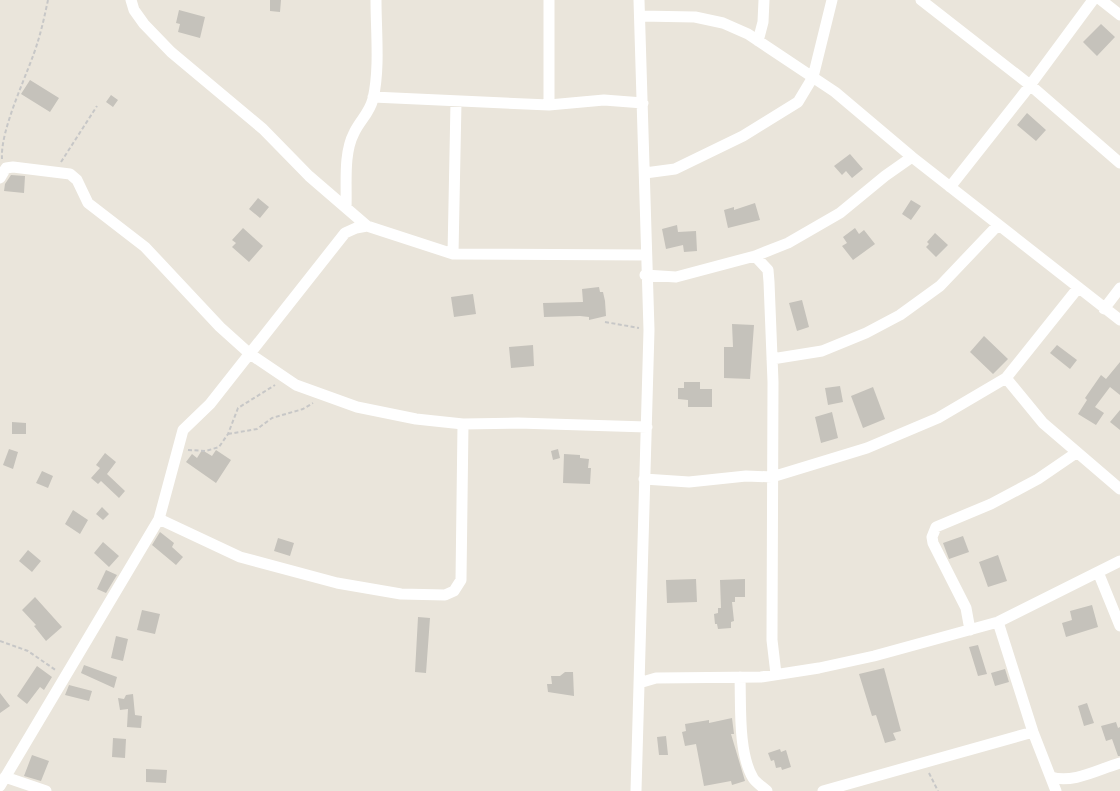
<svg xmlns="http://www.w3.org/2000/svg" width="1120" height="791" font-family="'PT Sans',sans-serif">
	<rect width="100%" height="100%" fill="#eae5db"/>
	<path fill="#c5c2bb" d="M270,0h11l-1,12 -10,-1z
		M179,10l26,7 -5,21 -22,-6 2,-8 -4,-1z
		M1101,24l14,13 -18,19 -14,-14z
		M30,80l29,18 -9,14 -29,-18z
		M111,95l7,5 -5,7 -7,-5z
		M1027,113l19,17 -10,11 -19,-16z
		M850,154l13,15 -11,9 -6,-7 -4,4 -8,-9z
		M11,175l14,1 -1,17 -20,-2 1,-7z
		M258,198l11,9 -9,11 -11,-9z
		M911,200l10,6 -10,14 -9,-6z
		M755,203l5,17 -32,8 -4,-18 10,-3v3z
		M677,225l1,7 18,-1 1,20 -13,1 -1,-7 -17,4 -4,-20z
		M243,228l20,18 -14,16 -17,-15 4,-4 -4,-3z
		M855,228l4,6 5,-4 11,14 -22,16 -11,-14 5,-3 -4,-6z
		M935,233l13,12 -12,12 -10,-10 3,-3 -2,-2z
		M599,287l1,5h3l2,9 1,15 -17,4v-3l-9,-1 -36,1 -1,-14 40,-1 -1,-13z
		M473,294l3,20 -22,3 -3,-20z
		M802,300l7,27 -12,4 -8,-28z
		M732,324l22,1 -4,54 -26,-1v-31h9z
		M984,336l24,23 -15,15 -23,-22z
		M533,345l1,21 -23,2 -2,-21z
		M1057,345l20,15 -7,9 -20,-16z
		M1120,362v33l-10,-8 -15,20 9,6 -8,12 -18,-11 9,-14 -2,-2 16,-23 5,4z
		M684,382h16v7h12v18h-24v-7l-10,-1v-11h6z
		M840,386l3,16 -15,3 -3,-17z
		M873,387l12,32 -22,9 -12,-32z
		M1120,410v20l-10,-8z
		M832,412l6,26 -17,5 -6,-26z
		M12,422l14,1v11h-14z
		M9,449l9,3 -5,17 -10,-4z
		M558,449l2,9 -7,2 -2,-9z
		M202,450l10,6 4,-6 15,10 -15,23 -30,-21 6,-8 5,4z
		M105,453l11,9 -9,12 18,17 -6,7 -18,-17 -3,3 -7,-6 9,-10 -4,-3z
		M564,454l16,1v3l9,1 -1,9h3l-1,16 -27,-1z
		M42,471l11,5 -5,12 -12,-5z
		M102,507l7,7 -6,6 -7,-6z
		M73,510l15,10 -8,14 -15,-10z
		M160,532l14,11 -2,4 11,10 -7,8 -24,-20z
		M963,536l6,16 -20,7 -6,-16z
		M278,538l16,5 -4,13 -16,-5z
		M103,542l16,14 -10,11 -15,-14z
		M28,550l13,11 -9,11 -13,-11z
		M998,555l9,26 -19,6 -9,-25z
		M106,570l11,5 -11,18 -9,-4z
		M696,579l1,23 -30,1 -1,-23z
		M745,579v18h-10v5h-3l2,19 -3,1v6l-13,1 -1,-5h-2l-1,-10 4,-1v-5h3l-1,-28z
		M35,597l27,30 -16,14 -12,-15 2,-1 -14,-15z
		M1092,605l6,22 -32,10 -4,-14 10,-3 -2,-9z
		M142,610l18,4 -5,20 -18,-4z
		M418,617l12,1 -4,55 -11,-1z
		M116,636l12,3 -5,22 -12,-3z
		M978,645l9,29 -9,2 -9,-29z
		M84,665l33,12 -3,11 -33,-15z
		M37,666l15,11 -8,13 -4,-3 -13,17 -10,-8z
		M884,668l17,63 -8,2 3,7 -11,3 -9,-28 -4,1 -13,-42z
		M1005,669l4,13 -14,4 -4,-13z
		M565,672h8l1,24 -26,-4 -1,-8h5l-1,-8h9z
		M69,685l23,6 -3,10 -24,-6z
		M0,693l10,13 -10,7z
		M133,694l2,21 7,1 -1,12 -14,-1 1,-18 -8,1 -2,-12 6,1 2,-4z
		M1087,703l7,20 -10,3 -6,-20z
		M732,718l2,16h-3l14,47 -13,4 -1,-4 -27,5 -8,-42 -11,2 -3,-14 4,-1 -1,-7 24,-4v3z
		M1116,722l2,6 2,-1v29h-2l-6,-17 -6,2 -5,-15z
		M666,736l2,19h-9l-2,-18z
		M113,738l13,1 -1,19 -13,-1z
		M780,749l1,3 5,-2 5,17 -9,3 -1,-3 -5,1 -2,-8 -3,1 -3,-8z
		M32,755l17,6 -8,20 -17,-5z
		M146,769l21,1 -1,13 -20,-1z"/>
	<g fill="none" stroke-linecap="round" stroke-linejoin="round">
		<path stroke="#c7c7c7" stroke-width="2" stroke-dasharray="4 2.5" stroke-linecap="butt" d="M2,159c-2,-31 27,-87 36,-118 4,-13 7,-27 10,-41
			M61,162l36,-56
			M605,322l34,6
			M228,434l29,-5 15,-11 31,-9 10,-6
			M188,450l18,1 13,-4 9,-13 10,-26 37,-23
			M0,641l28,10 29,20
			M929,773l9,18"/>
		<path stroke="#fff" stroke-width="11" d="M131,0l3,10 10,14 27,28 92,77 46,47 58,50 86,28 193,1
			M549,0v105
			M921,0l109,85 90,78
			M1101,0l19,15
			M640,16l55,1 28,6 25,11 87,58 77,65 208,163
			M758,41l5,-19 1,-22
			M373,97l176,8 55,-5 39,3
			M645,173l30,-4 68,-33 55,-34 15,-25 19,-77
			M0,178l6,-10 7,-1 57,7 7,6 11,23 57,44 75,80 30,27 46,31 61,22 59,12 47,5 55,-1 129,4
			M950,187l75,-95 68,-92
			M346,208c1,-23 -3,-54 8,-75 6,-13 15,-19 19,-34 7,-31 3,-67 3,-99
			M453,254l3,-152
			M755,256l13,14 1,12 4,100 -1,258 4,34
			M645,275l31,2 79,-21 33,-13 52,-30 45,-37 27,-19
			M1104,309l16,-21
			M772,359l50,-8 44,-18 34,-18 40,-29 58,-61
			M1006,378l37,45 77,66
			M644,479l45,3 57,-6 26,1 95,-29 71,-30 68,-40 72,-90
			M159,519l81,38 97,26 64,11 44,1 9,-4 7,-11 2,-156
			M1098,572l22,54
			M998,622l35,110 23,59
			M970,630l-4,-22 -33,-65 -1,-6 4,-10 55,-23 47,-25 38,-26
			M740,677c1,28 -2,76 13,101 3,5 10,9 14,13
			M639,683l17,-5 105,-1 58,-9 55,-12 124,-34 122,-61
			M5,777l41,14
			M1051,777c22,7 48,-8 69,-14
			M0,786l159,-267 24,-89 27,-26 135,-171 11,-5 11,-2
			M636,791l13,-461 -10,-330
			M823,791l210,-59"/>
	</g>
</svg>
